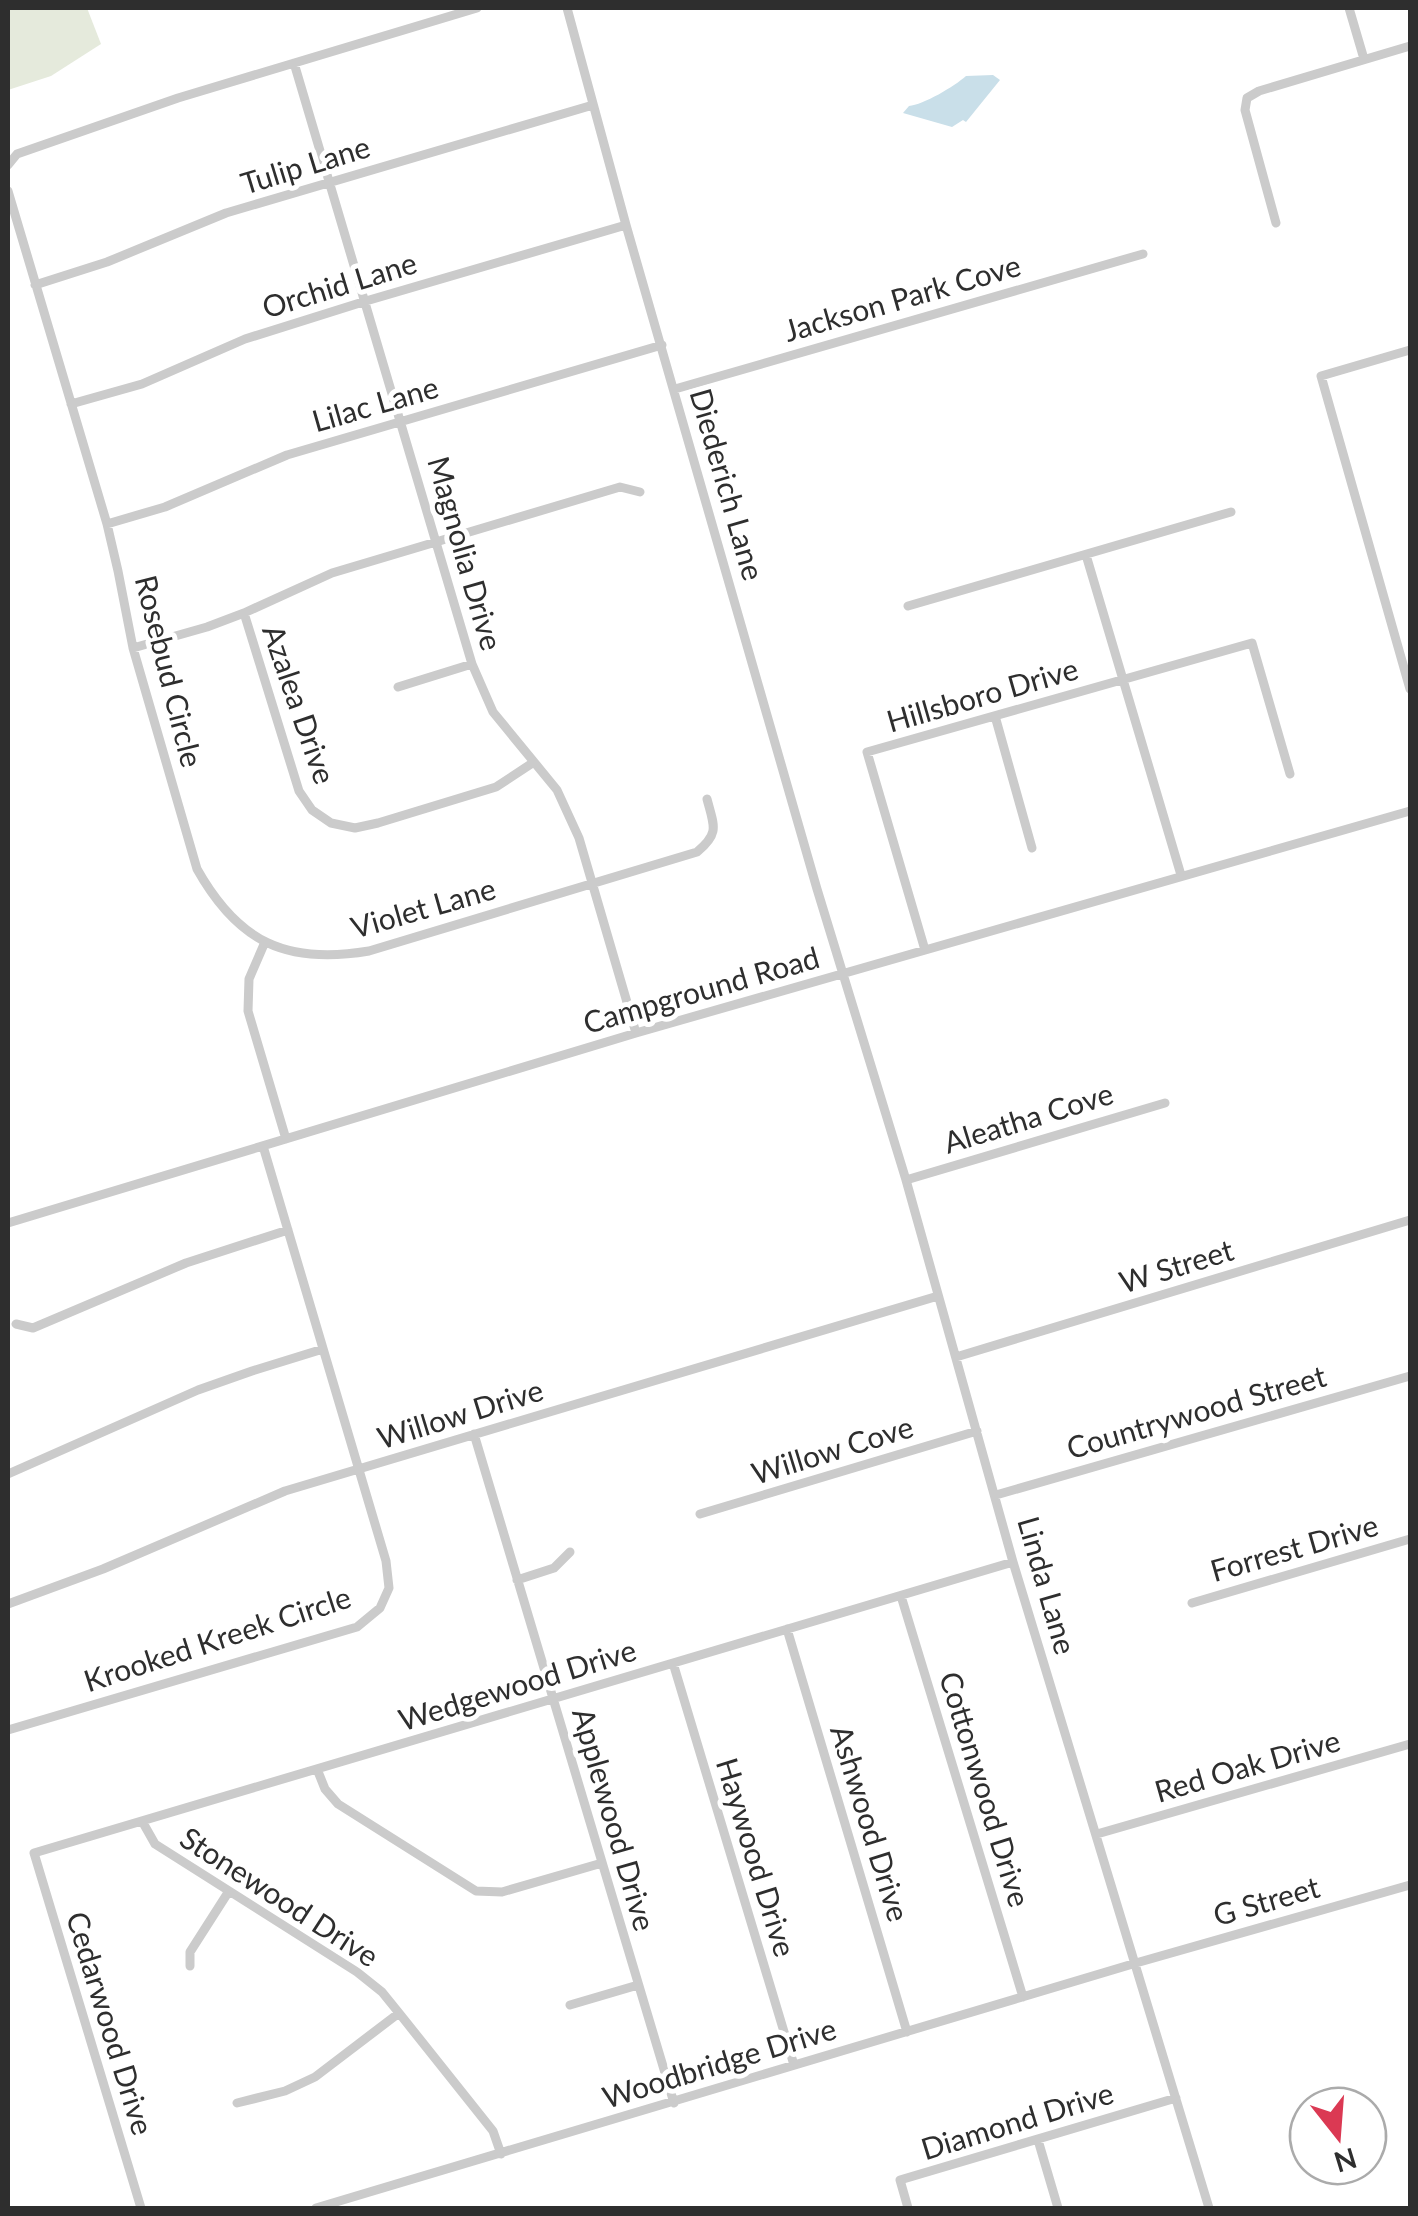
<svg xmlns="http://www.w3.org/2000/svg" width="1418" height="2216" font-family="Lato,sans-serif">
	<rect width="100%" height="100%" fill="#fff"/>
	<path fill="#e5eadc" d="M8,8h79l14,36 -50,32 -43,14z"/>
	<path fill="#c9dfe9" d="M993,75l7,5 -34,42 -3,-2 -11,7 -49,-14 6,-7c14,-1 46,-20 57,-30z"/>
	<g fill="none" stroke-linecap="round" stroke-linejoin="round">
		<path stroke="#cbcbcb" stroke-width="9" d="M567,8l59,217 191,664 89,291 107,382 196,646
			M1349,8l15,51
			M294,63l178,601 21,48 64,78 22,48 57,195
			M8,165l9,-11 161,-56 299,-90
			M8,191l99,333 11,47 15,77 64,221c41,73 89,96 172,82l328,-99c23,-19 17,-26 10,-53
			M1276,223l-31,-113 2,-12 12,-7 151,-45
			M35,285l72,-23 119,-49 367,-108
			M1410,350l-89,26 89,313
			M675,389l468,-135
			M71,404l71,-20 103,-45 121,-38 260,-76
			M107,524l58,-17 122,-52 375,-110
			M1086,555l95,320
			M908,606l323,-94
			M244,613l55,178 13,19 19,13 24,5 23,-5 118,-36 38,-25
			M133,648l74,-21 37,-14 88,-40 288,-86 20,5
			M398,687l74,-23
			M995,716l37,132
			M265,942l-16,37 -1,32 38,128
			M925,950l-58,-198 385,-109 38,131
			M906,1180l259,-77
			M8,1223l628,-190 774,-222
			M16,1324l17,4 153,-65 102,-33
			M956,1357l454,-137
			M474,1434l200,669
			M8,1474l190,-84 54,-19 71,-22
			M996,1495l414,-119
			M700,1514l277,-83
			M517,1580l37,-12 16,-16
			M901,1596l122,401
			M1192,1603l218,-64
			M8,1604l95,-35 182,-78 653,-195
			M787,1629l120,403
			M673,1663l121,402
			M8,1730l349,-103 23,-19 9,-20 -3,-27 -123,-415
			M317,1769l8,20 13,15 138,87 26,1 100,-29
			M142,1821l13,23 202,128 25,20 17,21 94,118 8,23
			M1097,1834l313,-90
			M190,1966v-14l39,-61
			M570,2005l68,-20
			M237,2103l48,-12 30,-14 84,-64
			M1038,2140l20,68
			M141,2208l-107,-355 979,-291
			M316,2208l820,-245 274,-78
			M908,2208l-8,-28 276,-82"/>
	</g>
	<g text-anchor="middle" dominant-baseline="central" stroke-width="10" stroke-linejoin="round" paint-order="stroke">
		<g font-size="30" fill="#2e2e2e" stroke="#fff">
			<text transform="translate(305 164) rotate(-17)">Tulip Lane</text>
			<text transform="translate(339 284) rotate(-17)">Orchid Lane</text>
			<text transform="translate(902 297) rotate(-16)">Jackson Park Cove</text>
			<text transform="translate(375 403) rotate(-16)">Lilac Lane</text>
			<text transform="translate(728 484) rotate(74)">Diederich Lane</text>
			<text transform="translate(466 553) rotate(74)">Magnolia Drive</text>
			<text transform="translate(170 671) rotate(76)">Rosebud Circle</text>
			<text transform="translate(982 694) rotate(-16)">Hillsboro Drive</text>
			<text transform="translate(300 704) rotate(71)">Azalea Drive</text>
			<text transform="translate(423 907) rotate(-16)">Violet Lane</text>
			<text transform="translate(701 989) rotate(-16)">Campground Road</text>
			<text transform="translate(1028 1117) rotate(-17)">Aleatha Cove</text>
			<text transform="translate(1176 1265) rotate(-17)">W Street</text>
			<text transform="translate(1196 1411) rotate(-16)">Countrywood Street</text>
			<text transform="translate(460 1413) rotate(-17)">Willow Drive</text>
			<text transform="translate(832 1449) rotate(-17)">Willow Cove</text>
			<text transform="translate(1294 1547) rotate(-16)">Forrest Drive</text>
			<text transform="translate(1048 1585) rotate(74)">Linda Lane</text>
			<text transform="translate(217 1638) rotate(-18)">Krooked Kreek Circle</text>
			<text transform="translate(517 1684) rotate(-17)">Wedgewood Drive</text>
			<text transform="translate(1247 1765) rotate(-16)">Red Oak Drive</text>
			<text transform="translate(986 1789) rotate(73)">Cottonwood Drive</text>
			<text transform="translate(615 1819) rotate(74)">Applewood Drive</text>
			<text transform="translate(871 1823) rotate(73)">Ashwood Drive</text>
			<text transform="translate(757 1857) rotate(73)">Haywood Drive</text>
			<text transform="translate(280 1896) rotate(33)">Stonewood Drive</text>
			<text transform="translate(1266 1900) rotate(-16)">G Street</text>
			<text transform="translate(111 2023) rotate(73)">Cedarwood Drive</text>
			<text transform="translate(719 2062) rotate(-17)">Woodbridge Drive</text>
			<text transform="translate(1017 2120) rotate(-17)">Diamond Drive</text>
		</g>
	</g>
	<rect width="1418" height="2216" fill="none" stroke="#2e2e2e" stroke-width="20"/>
	<g transform="translate(1338 2136) rotate(163)"><circle r="48" fill="#ffffff" stroke="#ababab" stroke-width="2.5"/>
	<path d="M0-8L18 38L0 25L-18 38Z" fill="#db3953"/>
	<text y="-15" font-size="28" font-weight="bold" text-anchor="middle" fill="#2e2e2e">N</text>
	</g>
</svg>
